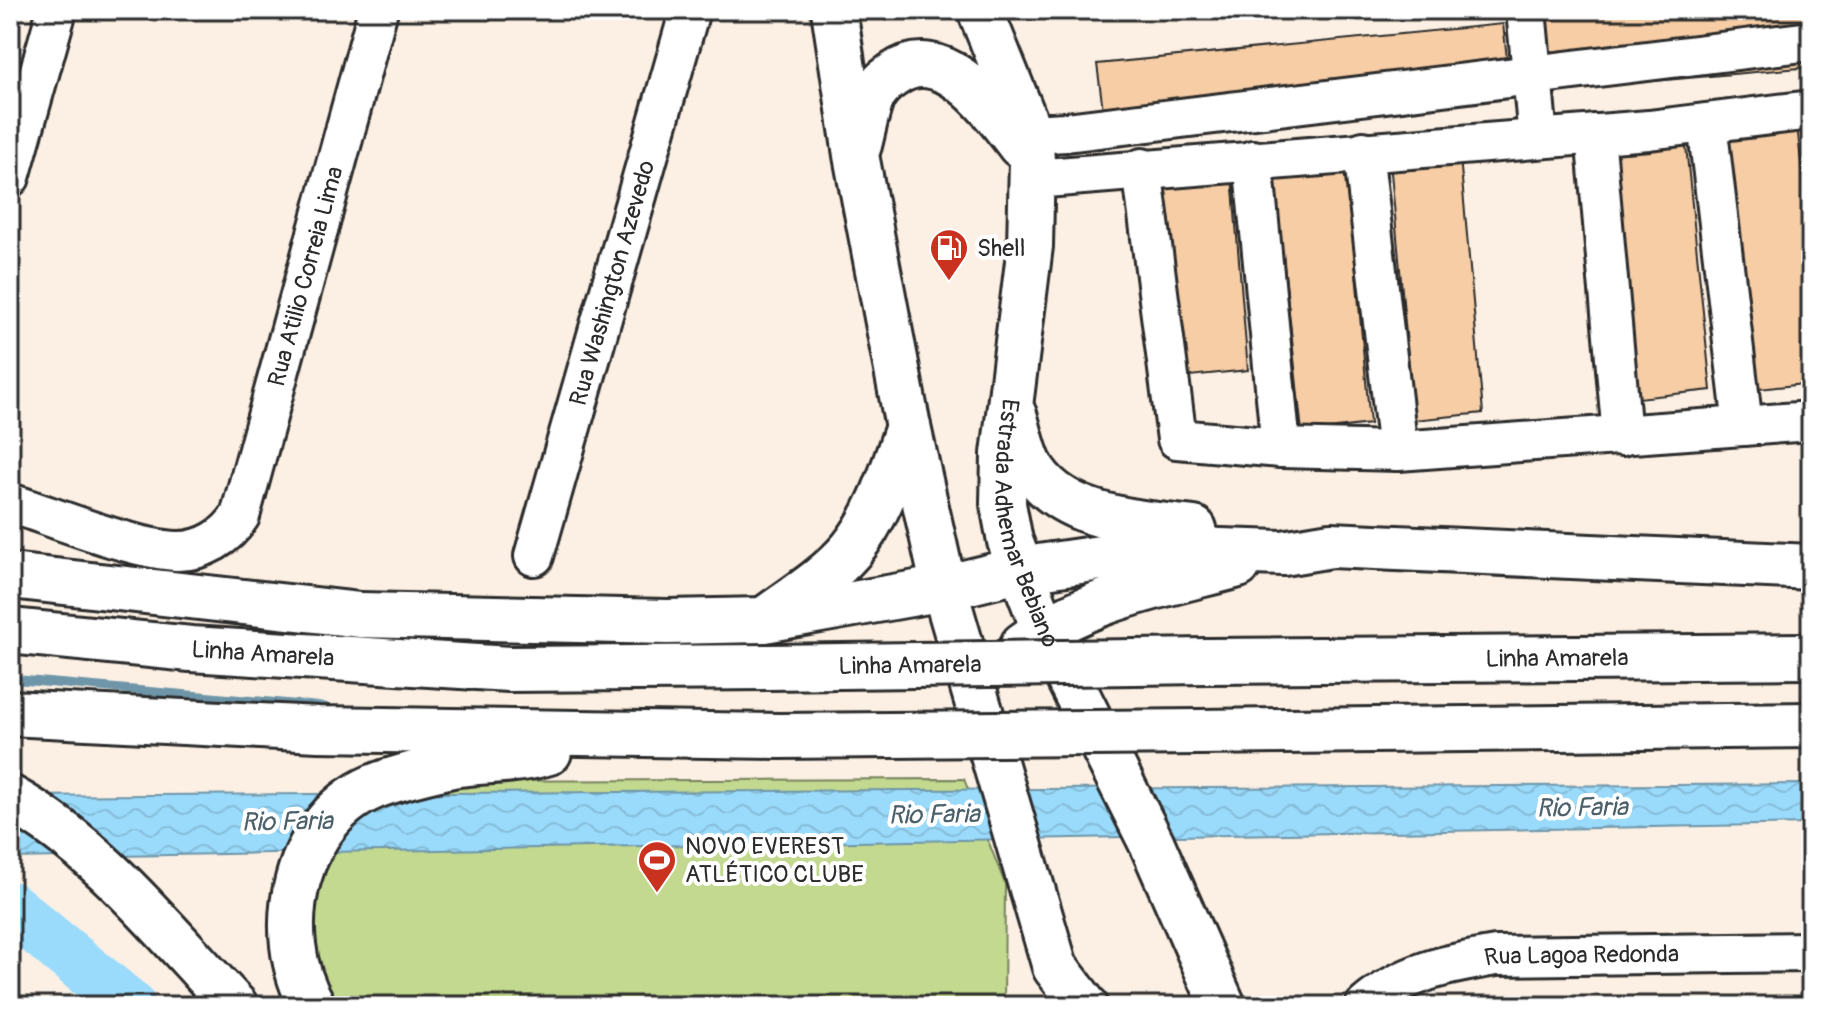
<svg xmlns="http://www.w3.org/2000/svg" width="1821" height="1016" font-family="Pangolin,sans-serif">
	<defs>
		<pattern id="water-waves" width="16" height="10" patternUnits="userSpaceOnUse" patternTransform="scale(2)"><rect width="16" height="10" fill="#9adbfc"/><path d="M0 5q4-4 8 0t8 0" fill="none" stroke="#85bcd8"/></pattern>
	</defs>
	<rect width="100%" height="100%" fill="#fcf0e4"/>
	<filter id="ink" filterUnits="userSpaceOnUse"><feTurbulence type="fractalNoise" baseFrequency=".0125" numOctaves="2"/><feDisplacementMap in="SourceGraphic" scale="16" xChannelSelector="R" yChannelSelector="G"/><feConvolveMatrix kernelMatrix="1 2 1 2 8 2 1 2 1" color-interpolation-filters="sRGB"/></filter>
	<g filter="url(#ink)">
		<path fill="#c2d98f" stroke="#76825d" stroke-width="2" d="M964,779l41,105 -1,122h-672l-25,-67 12,-79 101,-79z"/>
		<path fill="url(#water-waves)" stroke="#6e95a8" stroke-width="2" d="M1811,784v40l-1801,34v-62z"/>
		<g fill="none" stroke-linecap="round" stroke-linejoin="round">
			<path stroke="#6e95a8" stroke-width="9" d="M10,679l315,28"/>
			<path stroke="#9adbfc" stroke-width="52" d="M10,907l120,99"/>
		</g>
		<path fill="#f6cda5" stroke="#2b2b2b" stroke-width="2" d="M1651,10h160v57l-257,23 -7,-71z
			M1503,24l8,69 -405,40 -9,-69z
			M1797,124l14,136v123l-59,7 -25,-259z
			M1685,136l26,254 -72,8 -25,-255z
			M1460,157l23,256 -69,7 -24,-258z
			M1346,165l24,259 -68,8 -28,-258z
			M1232,176l16,194 -68,7 -18,-192z"/>
		<g fill="none" stroke-linecap="round" stroke-linejoin="round">
			<g stroke="#2b2b2b" stroke-width="44">
				<g id="minor">
					<path d="M1526,10l12,128"/>
					<path d="M1707,123l36,303"/>
					<path d="M1030,134l36,-2 745,-91"/>
					<path d="M1595,134l27,302"/>
					<path d="M1363,151l35,300"/>
					<path d="M1253,160l28,288"/>
					<path d="M1142,168l35,271 104,9 117,3 413,-30"/>
					<path d="M10,177l47,-167"/>
					<path d="M1033,179l616,-49 162,-20"/>
					<path id="s1" d="M10,503c44,14 124,47 168,48 26,0 49,-14 62,-35l138,-506"/>
					<path id="s2" d="M534,556l156,-546"/>
					<path id="s3" d="M1365,1006c39,-34 82,-42 131,-50l315,-4"/>
				</g>
			</g>
			<g stroke="#2b2b2b" stroke-width="50">
				<g id="major">
					<path d="M834,10l22,145 52,272 36,161 111,379 30,39"/>
					<path id="s4" d="M980,10l50,124 2,26 -2,86 -26,208 -1,50 7,37 34,88 108,215 71,162"/>
					<path d="M859,145c4,-15 7,-33 13,-48 5,-10 12,-16 21,-22 51,-36 100,35 127,70"/>
					<path d="M1014,415c5,15 8,33 15,48 29,57 109,59 165,66"/>
					<path d="M944,588l74,-18 117,-17 57,-3 91,3 48,-8 480,22"/>
					<path d="M764,620c30,-22 63,-42 87,-70 29,-35 42,-81 57,-123"/>
					<path d="M1023,645c63,-47 141,-60 215,-80"/>
				</g>
			</g>
			<g stroke="#2b2b2b" stroke-width="50">
				<g id="highway">
					<path d="M10,576l350,39 307,7 97,-2 180,-32"/>
					<path id="s5" d="M10,631l181,18 318,20 259,-2"/>
					<path id="s6" d="M1207,661l604,-5"/>
					<path d="M10,713l308,16 461,7"/>
					<path d="M1199,732l612,-7"/>
					<path d="M10,798c89,49 156,135 225,208"/>
					<path d="M313,1006c-44,-73 -18,-192 68,-222 23,-8 48,-14 71,-19 33,-5 65,-3 97,-13"/>
				</g>
			</g>
			<use href="#minor" stroke="#fff" stroke-width="38"/>
			<use href="#major" stroke="#fff" stroke-width="44"/>
			<use href="#highway" stroke="#fff" stroke-width="44"/>
			<g stroke="#2b2b2b" stroke-width="50" stroke-linecap="butt">
				<g id="highway-bridge">
					<path id="s7" d="M768,667l439,-6"/>
					<path d="M779,736l420,-4"/>
				</g>
			</g>
			<use href="#highway-bridge" stroke="#fff" stroke-width="44"/>
		</g>
	</g>
	<defs>
		<g id="fuel-pin" transform="scale(2)"><path d="M0 17L-7.5 6A9.5 9.5 0 1 1 7.5 6Z" fill="#c8321e" stroke="#fff"/><path d="M-5.5-6h7V0h2V4h1.3V-2.5L3-4.5l.8-.8L6-3V5H2.5V1h-1V6h-7ZM-4.2-4.7v3.2H.2V-4.7Z" fill="#fff"/></g>
		<g id="stadium-pin" transform="scale(2)"><path d="M0 17L-7.5 6A9.5 9.5 0 1 1 7.5 6Z" fill="#c8321e" stroke="#fff"/><path d="M0-5a6.5 5 0 1 0 0 10a6.5 5 0 1 0 0-10ZM-3.5-1.8h7v3.6h-7Z" fill="#fff"/></g>
	</defs>
	<g fill-rule="evenodd">
		<use href="#fuel-pin" x="949" y="248"/>
		<use href="#stadium-pin" x="657" y="860"/>
	</g>
	<g text-anchor="middle" dominant-baseline="central" stroke-width="8" stroke-linejoin="round" paint-order="stroke">
		<g font-size="24" fill="#2b2b2b" stroke="#fff" text-anchor="start">
			<text x="977" y="248">Shell</text>
			<text x="685" y="846">NOVO EVEREST<tspan x="685" dy="28">ATLÉTICO CLUBE</tspan></text>
		</g>
		<g font-size="24" fill="#2b2b2b" stroke="#fff">
			<text stroke="none"><textPath href="#s1" startOffset="498">Rua Atilio Correia Lima</textPath></text>
			<text stroke="none"><textPath href="#s2" startOffset="284">Rua Washington Azevedo</textPath></text>
			<text stroke="none"><textPath href="#s4" startOffset="528">Estrada Adhemar Bebiano</textPath></text>
			<text stroke="none"><textPath href="#s5" startOffset="254">Linha Amarela</textPath></text>
			<text stroke="none"><textPath href="#s6" startOffset="350">Linha Amarela</textPath></text>
			<text stroke="none"><textPath href="#s7" startOffset="142">Linha Amarela</textPath></text>
			<text stroke="none"><textPath href="#s3" startOffset="228">Rua Lagoa Redonda</textPath></text>
		</g>
		<g font-size="26" font-style="italic" fill="#4c606a" stroke="#fff">
			<text transform="translate(1582 808) rotate(-1)">Rio Faria</text>
			<text transform="translate(934 815) rotate(-1)">Rio Faria</text>
			<text transform="translate(287 822) rotate(-1)">Rio Faria</text>
		</g>
	</g>
	<rect width="1821" height="1016" fill="none" stroke="#fff" stroke-width="40"/>
	<rect x="20" y="20" width="1781" height="976" fill="none" stroke="#2b2b2b" stroke-width="3" filter="url(#ink)"/>
</svg>
